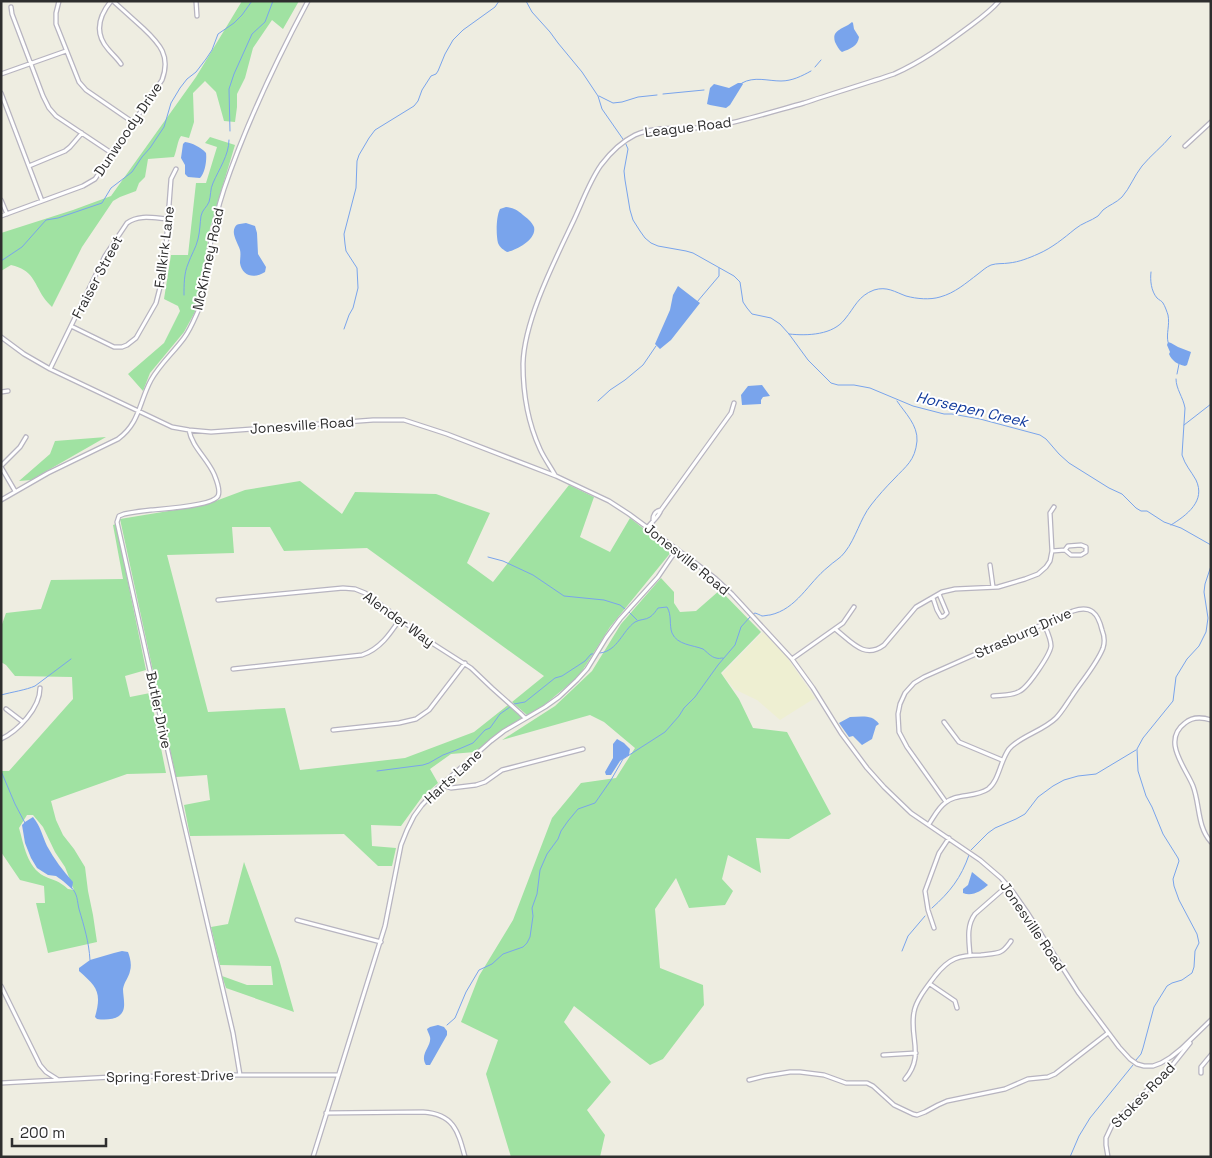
<svg xmlns="http://www.w3.org/2000/svg" width="1212" height="1158" font-family="'Space Grotesk',sans-serif">
	<rect width="100%" height="100%" fill="#eeede1"/>
	<path fill="#eeefd2" d="M763,632l23,24 29,42 -35,22 -23,-20 -23,-11 -12,-15z"/>
	<path fill="#a0e2a2" fill-rule="evenodd" d="M242,1h57l-16,28 -11,-9 -19,28 -8,30 -8,16v13l-2,15 -11,-1 -8,-29 -11,-11 -12,12 1,29 -5,16 -8,-2c-4,6 -4,14 -7,21l-26,2 -3,18 -6,6 -3,8 -16,6 -7,4 -31,46 -30,60c-3,-3 -6,-6 -8,-9 -11,-17 -11,-28 -33,-33l-10,6v-38l72,-23 38,-14 85,-119z
		M210,137l25,8 -25,83 -11,69 -3,13 -12,22 -34,41 -7,18 -15,-17 36,-31 16,-32 -2,-5 -14,-7 7,-44h17l8,-72h10l11,-36 -12,-4z
		M106,437l-75,43 -12,1 31,-27 5,-13z
		M300,481l42,33 13,-22 81,2 54,19 -23,50 26,19 76,-97 25,12 -14,40 30,15 20,-34 42,33 -62,76 -31,49 -36,30 -16,9 -15,-13 32,-26 -177,-128 -83,3 -14,-24h-38l2,26 -67,2 41,157 77,-4 15,62 105,-12 69,-26 34,-27 14,13 -20,12 -27,22 -24,2 -21,15 8,14 -16,14 -21,29 -30,-1 1,21 24,2 -4,18h-14l-34,-32 -154,2 -6,-31 26,-5 -3,-25 -31,2 -56,-258 85,-14 40,-15z
		M116,524l30,146 -21,6 5,21 20,-4 16,80 -39,1 -76,27 5,19 7,15 11,14 11,18 3,24 5,24 4,27 -49,11 -12,-50h9l-1,-17 -24,-6 -19,-28v-81h8l64,-72 -1,-22 -57,-1 -9,-11 -5,-3v-35l5,-14 35,-4 10,-29 72,-1 -10,-54zM27,815h6l10,12 12,25 10,15 9,23 -6,-1c-10,-9 -13,-8 -24,-13 -17,-9 -20,-31 -25,-48z
		M661,578l13,14v11l6,9 16,-1 24,-21 41,42 -40,41 18,26 14,29 34,4 44,82 -42,25 -33,-1 5,35 -33,-18 -6,24 11,12 -8,14 -36,3 -13,-30 -21,31 5,59 43,17 1,20 -41,54 -13,6 -76,-59 -10,16 47,60 -24,28 18,25 -5,22h-89l-25,-83 12,-34 -37,-18 18,-46 34,-56 39,-102 29,-35 35,-5 19,-30 -31,-26 -14,-7 -88,25 53,-34 37,-35 29,-47z
		M244,862l35,97 15,53 -68,-24 -4,-12 25,9h26l-2,-19 -51,-1 -9,-38 17,-3z"/>
	<path fill="#79a4ec" d="M852,22l1,1 1,6 5,8c-1,9 -9,12 -17,15 -3,-2 -5,-6 -7,-10 -4,-13 10,-13 17,-20z
		M738,83h4l1,1 -13,21 -4,3 -16,-3 -3,-1 3,-16 4,-4 15,4z
		M185,142c7,1 16,5 21,11 1,7 -1,20 -6,25l-12,-1 -3,-3v-9l-4,-7 2,-14z
		M506,207c8,1 11,3 17,8 4,3 9,7 11,12 3,12 -17,23 -27,25 -3,-2 -7,-4 -9,-9 -2,-8 -2,-26 2,-34z
		M246,223l9,3 2,7 1,21 8,13 -1,5c-11,7 -23,4 -25,-9 0,-4 1,-9 0,-13 -2,-7 -9,-16 -5,-23 2,-4 7,-3 11,-4z
		M678,286l22,17 -29,37 -11,9 -5,-5 15,-34 3,-15z
		M1168,342l3,1 7,4 13,5 -4,13 -2,1c-8,-2 -13,-5 -16,-12l1,-2 -3,-7z
		M762,385l8,11 -7,1 -2,3v4l-19,1 -1,-10 7,-9z
		M850,717c11,0 22,-3 29,7l-3,2 -4,13 -10,6 -9,-9 -4,1 -10,-14z
		M617,739l7,4 6,6 -1,6 -9,6 -9,14h-5l-1,-3 8,-14v-14z
		M33,817c8,10 9,18 14,29 7,13 16,25 26,36l-1,7 -9,-8 -7,-5 -8,-1 -11,-7 -6,-10 -6,-15 -3,-18 3,-3z
		M972,872l16,13c-7,6 -16,12 -25,8v-4l5,-4z
		M122,951l6,1c2,5 4,13 2,19 -1,6 -6,11 -7,18 0,8 4,21 -3,26 -5,5 -16,5 -23,4l-2,-2c7,-25 2,-30 -16,-46v-3l11,-8 24,-7z
		M438,1025l6,2 3,4v4l-17,30h-4c-7,-11 6,-19 4,-28 0,-1 -3,-7 -3,-8l3,-2z"/>
	<g fill="none" stroke-linecap="round" stroke-linejoin="round">
		<path stroke="#79a4ec" stroke-width="1" d="M526,1l6,11 18,20 8,11 24,29 16,24 4,13 23,33 3,7 -4,22 1,9 5,30 3,10 7,11 5,7 6,5 7,3 28,5 7,2 41,23 6,6 3,20 4,6 5,6 19,4 9,6 9,10 19,26 23,23 7,2h16l16,3 43,18 31,8h8l28,5 60,16 6,4 13,15 10,9 40,25 13,6 14,14 5,3h6l17,11 17,6 30,17
			M815,67l6,-7
			M742,83c12,-7 26,-2 39,-2 11,0 21,-5 30,-10
			M663,94l41,-4
			M599,96l14,7 9,-1 16,-5 19,-2
			M230,131l-1,-42 5,-15 18,-40 13,-12 8,-21
			M1,261l21,-14 24,-27 12,-2 44,-15 9,-15 21,-16 10,-15 8,-9 14,-21 7,-24 9,-15 7,-9 9,-7 10,-13 6,-9 6,-16 16,-11 8,-8 10,-14
			M1151,272c-1,8 0,19 6,26 2,2 5,3 6,5 2,3 4,9 5,12 2,10 -2,19 0,27
			M184,295c0,-10 0,-22 4,-31 3,-9 8,-16 10,-25 2,-8 2,-16 3,-23 1,-6 6,-9 8,-14 2,-6 1,-13 4,-19 6,-14 16,-28 16,-43
			M697,302l22,-26v-8
			M344,329l5,-14 4,-7 5,-20 -1,-20 -11,-17 -1,-7 -1,-10 12,-46 1,-27 2,-6 10,-17 6,-8 39,-24 4,-5 4,-11 9,-14 5,-2 2,-3 7,-17 8,-14 10,-10 32,-23 4,-6
			M789,334c19,2 44,1 56,-15 10,-12 13,-23 29,-29 13,-4 21,2 32,6 11,3 24,4 34,1 15,-4 26,-14 38,-23 4,-3 8,-7 13,-9 6,-2 12,-1 18,-2 10,-1 20,-5 29,-9 14,-6 26,-16 37,-25 7,-6 16,-8 23,-13 2,-2 3,-4 5,-6 6,-5 13,-7 19,-13 8,-9 12,-21 20,-31 9,-11 20,-19 29,-30
			M1177,374l2,-10
			M598,401l12,-11 15,-10 18,-15 13,-19
			M1184,425l27,-21
			M1171,525c16,-10 35,-24 25,-45 -5,-9 -11,-15 -14,-25l3,-47c-2,-11 -9,-19 -9,-29
			M488,557l15,4 30,14 31,21 40,4 16,5 5,4
			M629,612l8,8
			M753,614l2,-1c3,1 5,2 7,3 2,0 6,-1 8,-1 27,-6 38,-32 58,-48 5,-5 13,-9 17,-15 11,-14 15,-33 26,-47 7,-9 15,-18 23,-26 12,-13 21,-18 23,-38 1,-16 -12,-28 -20,-40
			M600,653c18,-2 22,-22 35,-31 5,-3 11,-2 15,-5 3,-2 6,-6 8,-9l9,-1c5,8 2,18 5,26 5,12 21,12 31,16 4,3 8,8 13,9 3,1 4,0 7,0
			M1,695c11,-3 25,-5 34,-9l36,-27
			M514,704l11,-2 30,-24 7,-2 23,-15 6,-7h3
			M1,771l14,33 10,19
			M377,771l46,-6 6,-2 14,-8 16,-6 14,-6 12,-13 5,-2 10,-14 10,-7
			M971,850l17,-17 7,-5 21,-9 9,-5 13,-17 15,-11 11,-6 14,-4 18,-2 40,-24
			M71,887c7,7 6,14 8,22 5,17 10,33 11,51
			M932,908c18,-16 29,-30 37,-53
			M902,951l6,-15 17,-20
			M447,1025l8,-7 11,-26 13,-22 13,-6 11,-10 20,-7 4,-4 3,-6 3,-21 -1,-8 5,-14 3,-24 7,-16 11,-15 3,-8 7,-10 10,-12 17,-6 16,-23 12,-21 42,-27 14,-16 5,-8 11,-11 23,-32 17,-20 6,-18 9,-10
			M1136,1060l5,-6 2,-6 11,-41 13,-21 5,-3 10,-3 10,-7 2,-6 1,-16 4,-8 -2,-9 -18,-34 -5,-14 -1,-7 6,-18 -1,-3 -15,-24 -11,-27 -6,-11 -8,-25 -1,-22 6,-11 30,-37 3,-24 11,-18 12,-13 7,-14 2,-14 -4,-26 1,-8 6,-18
			M1070,1157l9,-21 11,-18 43,-53"/>
		<g stroke="#b7b4c0" stroke-width="5.5">
			<path id="minor" d="M59,1l-3,12v11l23,58 7,8 48,33
				M111,1c-12,15 -17,32 -3,48 4,5 9,9 13,15
				M196,1l1,15
				M11,7l1,7 31,82 6,12 7,8 57,38
				M1,74l65,-23
				M1,93l41,108
				M1185,146l26,-24
				M29,166l36,-15 5,-4 12,-14
				M1,200l6,14
				M1,216l82,-30 12,-7 67,-99c9,-24 -2,-36 -19,-52 -10,-9 -20,-18 -30,-27
				M71,326l43,21h8l5,-2 9,-7 20,-35 8,-31 7,-93 5,-10
				M1,337l23,17 26,15 122,58 17,3 22,2 162,-12h31l43,14 109,42 53,25 20,13 69,51 18,14 16,15 60,65 21,29 28,45 26,35 17,19 27,26 69,47 21,18 12,14 14,20 51,80 41,55 11,12 7,5 7,2h9l8,-3 10,-6 10,-8 30,-29
				M50,369l55,-113 22,-33c12,-9 27,-5 41,-4
				M1,392l7,-1
				M189,430c3,17 18,28 25,44 2,5 7,16 4,22 -5,10 -56,13 -67,14 -9,1 -18,2 -27,4l-5,2 -2,6 66,297 50,214 7,42
				M1,466l19,-19 6,-10
				M1,467l14,24
				M555,475c-5,-9 -11,-17 -15,-26 -12,-26 -17,-56 -17,-85 1,-43 31,-102 50,-142 9,-19 16,-40 28,-57 9,-12 20,-23 34,-30 22,-11 56,-4 82,-9 29,-6 58,-15 87,-23 30,-10 60,-19 90,-29 27,-12 49,-28 72,-45 12,-9 24,-17 33,-28
				M1,500l47,-27 70,-34c22,-16 21,-37 33,-59 9,-16 22,-27 33,-42 6,-8 10,-18 14,-27 6,-15 7,-32 9,-48 4,-25 9,-50 17,-74 22,-65 52,-128 84,-188
				M653,520c0,-6 2,-9 8,-10
				M648,527c4,-6 10,-9 13,-17l70,-97 3,-10
				M1052,551l13,-1 6,5h10l5,-3v-5l-5,-2 -13,1 -3,4
				M990,565l3,22
				M933,598l4,12 4,7 3,-1 3,-3 -8,-19
				M218,600l125,-12 12,1 10,4 70,52 36,23 21,20 28,25 5,5
				M835,629c16,12 29,31 49,16l32,-38 26,-15 13,-3 43,-2 27,-8 13,-5 8,-7 4,-6 2,-10 -2,-38 4,-6
				M792,659l51,-36 11,-16
				M233,669l129,-14c18,-6 28,-21 38,-36
				M993,696c9,-1 19,0 27,-5 8,-4 30,-36 31,-45 0,-7 -4,-15 -7,-22
				M6,709l17,13
				M1211,720c-9,-3 -19,-3 -26,3 -24,18 1,45 8,63 7,18 4,41 18,56
				M944,722l15,20 43,18
				M333,730l66,-7 17,-4 13,-9 36,-47
				M1,739c17,-8 39,-31 39,-51
				M442,785l9,3 25,-3 9,-3 17,-12 81,-21
				M929,824c5,-7 9,-16 16,-21 11,-10 30,-5 43,-14 11,-8 12,-28 21,-40 11,-13 34,-18 47,-31 6,-6 11,-15 16,-22 9,-14 25,-32 31,-48 2,-6 1,-13 -1,-18 -4,-17 -11,-25 -29,-19l-149,66 -10,6 -9,10 -5,11 -2,10 1,18 8,15 39,55
				M297,920l84,22
				M934,928l-6,-18 -3,-19 14,-38 10,-15
				M970,955c-1,-14 -4,-29 5,-41l32,-28
				M930,984l25,17 2,7
				M1,986l39,79 6,7 11,7
				M883,1055l33,-2
				M1201,1073v-6l10,-12
				M905,1079c20,-23 4,-42 9,-67 2,-12 13,-25 21,-36 14,-18 24,-21 46,-21 6,-1 14,-1 19,-3 5,-2 8,-7 11,-11
				M749,1080l16,-4 25,-4h10l24,3 22,8h21l6,3 21,19 19,9 4,1 8,-3 13,-7 9,-4 58,-12 23,-10 20,-2 7,-3 53,-41
				M1,1083l111,-6 109,-2h117
				M326,1113l97,-1c31,2 35,19 42,45
				M313,1157l72,-231 16,-81 6,-15 7,-14 8,-11 16,-17 53,-47 13,-10 41,-24 14,-10 18,-17 10,-11 19,-31 14,-19 38,-42 19,-28
				M1108,1157l-2,-12v-7l7,-15 57,-55 20,-25"/>
		</g>
		<use href="#minor" stroke="#fff" stroke-width="3"/>
	</g>
	<g text-anchor="middle" dominant-baseline="central" stroke-width="4" stroke-linejoin="round" paint-order="stroke">
		<g font-size="14" fill="#2e2e2e" stroke="#fff">
			<text transform="translate(688 127) rotate(-7)">League Road</text>
			<text transform="translate(128 129) rotate(-56)">Dunwoody Drive</text>
			<text transform="translate(164 247) rotate(-83)">Fallkirk Lane</text>
			<text transform="translate(208 259) rotate(-78)">McKinney Road</text>
			<text transform="translate(97 277) rotate(-62)">Fraiser Street</text>
			<text transform="translate(302 425) rotate(-4)">Jonesville Road</text>
			<text transform="translate(687 559) rotate(39)">Jonesville Road</text>
			<text transform="translate(399 619) rotate(36)">Alender Way</text>
			<text transform="translate(1023 633) rotate(-24)">Strasburg Drive</text>
			<text transform="translate(159 710) rotate(78)">Butler Drive</text>
			<text transform="translate(453 776) rotate(-43)">Harts Lane</text>
			<text transform="translate(1033 926) rotate(56)">Jonesville Road</text>
			<text transform="translate(170 1076) rotate(-1)">Spring Forest Drive</text>
			<text transform="translate(1143 1095) rotate(-46)">Stokes Road</text>
		</g>
		<g font-size="15" font-style="italic" fill="#123b9d" stroke="#fff">
			<text transform="translate(972 409) rotate(13)">Horsepen Creek</text>
		</g>
	</g>
	<rect width="1212" height="1158" fill="none" stroke="#2e2e2e" stroke-width="5"/>
	<path d="M12 1138v8h94v-8" fill="none" stroke="#2e2e2e" stroke-width="2.5"/>
	<text x="20" y="1138" font-size="15" fill="#2e2e2e" stroke="#ffffff" stroke-width="4" paint-order="stroke">200 m</text>
</svg>
